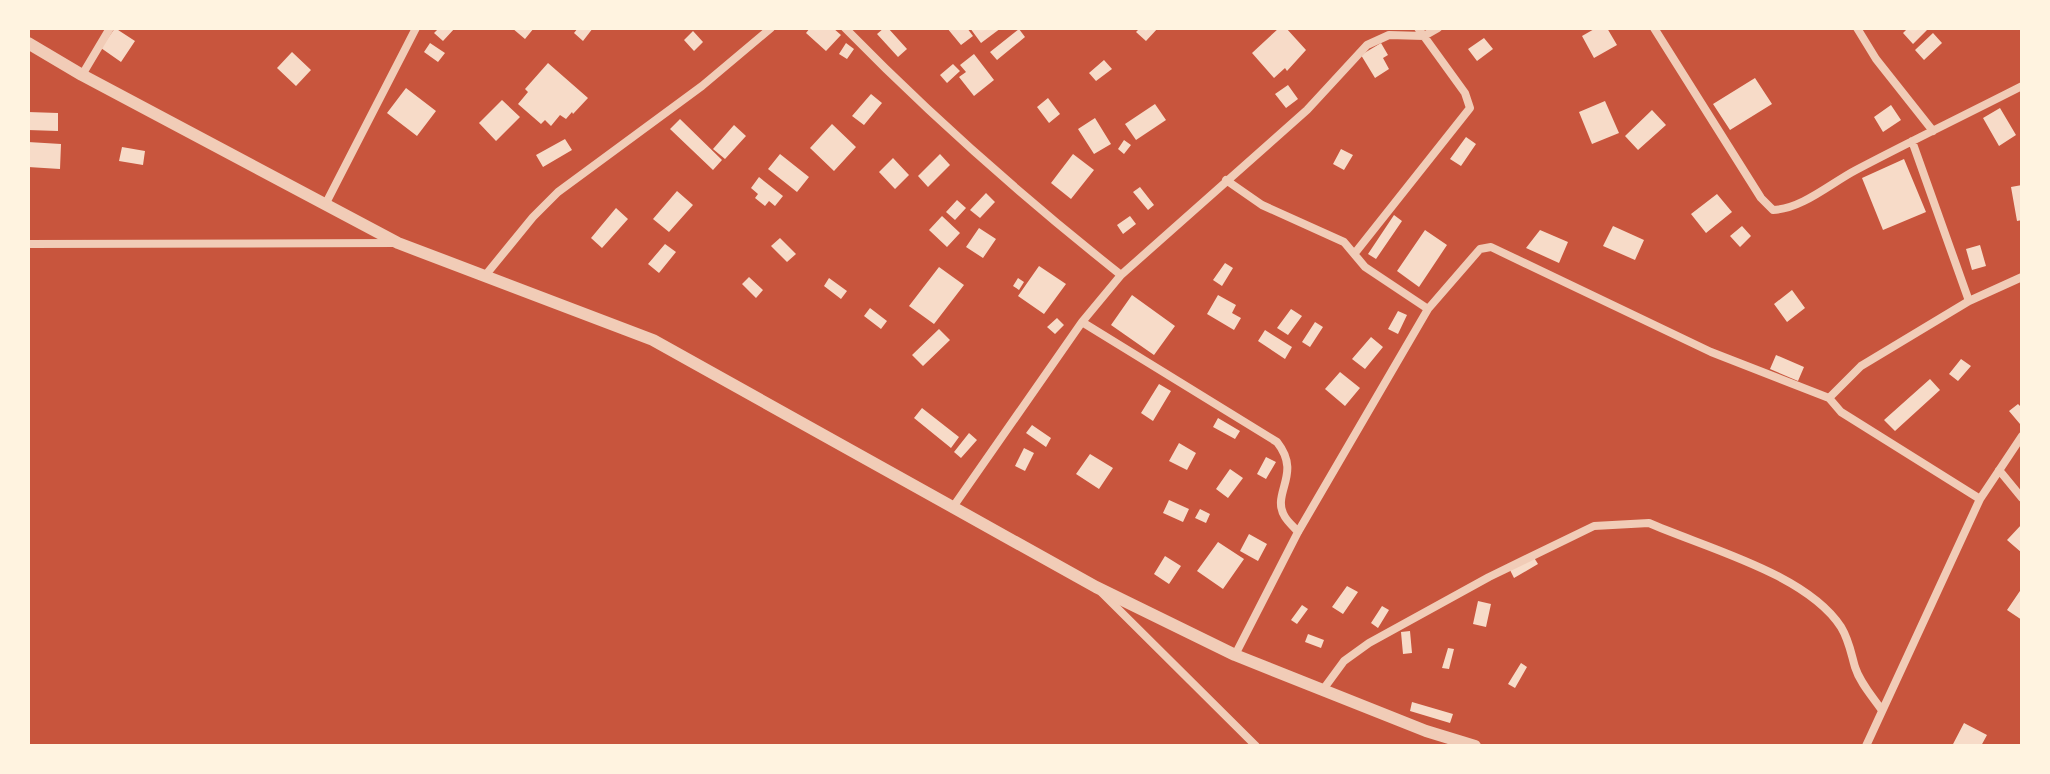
<svg xmlns="http://www.w3.org/2000/svg" width="2050" height="774" font-family="'Source Sans 3',sans-serif">
	<rect width="100%" height="100%" fill="#c8553d"/>
	<path fill="#f7dbc8" d="M115,28l20,13 -14,21 -20,-14z
		M439,28h16l-12,13 -9,-8z
		M512,28h22l-9,11z
		M578,28h15l-10,13 -9,-8z
		M810,28h23l8,7 -15,16 -20,-18z
		M884,28h4l19,21 -9,8 -21,-23z
		M947,28h20l6,8 -12,9z
		M970,28h31l-20,15z
		M1140,28h18l-12,13 -10,-9z
		M1279,28h7l20,22 -19,21 -2,-3 -11,10 -22,-25z
		M1596,28h11l10,17 -23,13 -12,-22z
		M1908,28h17l2,2 -14,14 -10,-11z
		M1019,29l6,8 -28,23 -7,-8z
		M693,31l10,11 -9,9 -10,-11z
		M1933,33l9,10 -18,17 -9,-10z
		M1484,38l9,11 -16,12 -9,-12z
		M430,43l15,10 -7,9 -14,-10z
		M846,43l8,6 -7,10 -8,-5z
		M1381,43l7,12 -5,3 6,11 -14,9 -14,-23z
		M292,52l19,18 -15,16 -19,-18z
		M974,54l20,26 -20,16 -15,-19 7,-5 -6,-7z
		M1104,60l8,9 -16,12 -7,-8z
		M548,63l40,35 -15,16 -1,-2 -6,7 -6,-4 -9,11 -6,-6 -4,4 -23,-20 10,-12 -3,-3z
		M953,64l7,7 -13,12 -7,-8z
		M1755,78l17,26 -42,26 -17,-26z
		M1288,85l10,14 -12,9 -11,-14z
		M406,88l30,23 -19,25 -30,-23z
		M871,94l11,9 -18,22 -12,-9z
		M1048,98l12,16 -11,9 -12,-16z
		M502,100l18,17 -24,24 -17,-18z
		M1605,101l14,32 -27,11 -13,-32z
		M1155,104l11,16 -30,20 -11,-16z
		M1891,105l10,15 -18,12 -9,-15z
		M2000,108l16,27 -17,11 -16,-28z
		M1652,110l14,15 -28,25 -13,-14z
		M28,112l30,1v18l-30,-1z
		M1095,118l16,26 -17,10 -16,-25z
		M680,119l42,41 -9,10 -43,-41z
		M832,124l24,23 -22,24 -24,-23z
		M734,125l12,11 -21,23 -12,-10z
		M1466,137l10,7 -15,22 -11,-7z
		M565,139l7,11 -29,17 -7,-12z
		M1124,140l7,5 -7,9 -6,-5z
		M28,142l33,2 -1,25 -32,-2z
		M122,147l23,4 -2,14 -24,-4z
		M1341,149l12,6 -9,15 -11,-6z
		M780,154l29,23 -12,15 -29,-23z
		M940,154l10,11 -22,22 -10,-11z
		M1073,154l21,16 -23,29 -20,-16z
		M893,158l16,17 -14,14 -16,-17z
		M1904,159l22,53 -43,18 -21,-52z
		M759,177l24,19 -8,10 -6,-5 -4,5 -10,-8 3,-4 -7,-6z
		M2022,185v35l-5,1 -6,-34z
		M1140,187l14,18 -6,5 -15,-18z
		M677,191l16,14 -24,27 -16,-13z
		M986,193l9,9 -15,16 -10,-8z
		M1717,194l15,18 -26,21 -15,-19z
		M957,200l9,8 -11,12 -9,-8z
		M616,208l12,11 -26,29 -11,-10z
		M1394,215l8,6 -26,38 -8,-5z
		M942,216l18,17 -13,14 -18,-17z
		M1130,216l6,8 -13,10 -6,-9z
		M1613,226l31,14 -9,20 -32,-14z
		M1742,226l9,10 -11,11 -10,-11z
		M979,228l17,11 -13,19 -17,-11z
		M1425,230l22,15 -28,42 -22,-16z
		M1540,230l28,12 -9,21 -33,-15z
		M780,238l16,16 -9,8 -16,-16z
		M665,244l11,8 -17,21 -11,-9z
		M1980,245l6,21 -14,4 -6,-21z
		M1225,263l8,5 -11,18 -9,-6z
		M1039,266l27,18 -22,30 -26,-18z
		M939,267l25,18 -30,39 -25,-18z
		M749,277l14,13 -7,8 -14,-14z
		M829,278l18,13 -6,8 -17,-13z
		M1018,278l6,4 -5,8 -6,-4z
		M1792,290l13,18 -18,14 -13,-18z
		M1132,295l43,31 -21,29 -43,-30z
		M1218,295l18,10 -4,8 9,5 -7,12 -27,-16z
		M870,308l17,13 -6,8 -17,-13z
		M1291,309l11,7 -14,19 -11,-7z
		M1398,311l9,4 -9,19 -10,-5z
		M1057,318l7,7 -9,9 -8,-7z
		M1315,322l8,5 -13,20 -8,-5z
		M939,329l11,11 -27,26 -11,-11z
		M1265,330l27,17 -7,12 -27,-18z
		M1371,337l12,10 -18,22 -13,-10z
		M1776,355l28,12 -6,14 -28,-12z
		M1961,359l10,7 -13,15 -9,-7z
		M1340,372l20,16 -15,18 -20,-17z
		M1930,379l10,11 -45,41 -11,-11z
		M1159,384l12,7 -18,30 -12,-8z
		M2018,404l4,4 -2,16 -11,-13z
		M922,408l37,29 -8,11 -37,-30z
		M1218,418l22,13 -5,8 -22,-12z
		M1032,425l19,13 -5,9 -20,-14z
		M969,433l8,7 -16,18 -7,-6z
		M1179,443l17,10 -9,17 -18,-9z
		M1024,448l10,5 -9,18 -10,-5z
		M1090,454l23,14 -14,21 -23,-15z
		M1266,457l10,5 -10,17 -9,-5z
		M1230,469l13,9 -15,20 -12,-9z
		M1169,500l20,9 -6,13 -20,-9z
		M1200,509l10,5 -4,9 -11,-5z
		M2022,524v29l-15,-13z
		M1249,534l18,10 -9,17 -18,-10z
		M1218,542l26,17 -21,30 -26,-18z
		M1165,556l16,10 -12,18 -15,-10z
		M1533,556l5,8 -24,14 -4,-8z
		M1347,586l11,6 -15,22 -11,-7z
		M2022,588v32l-15,-10z
		M1478,601l13,3 -5,23 -13,-3z
		M1302,605l6,4 -11,15 -6,-4z
		M1382,606l7,4 -11,18 -7,-5z
		M1410,631l2,22 -9,1 -2,-22z
		M1308,634l16,6 -3,8 -16,-6z
		M1448,648l6,1 -5,20 -7,-1z
		M1521,663l6,4 -12,21 -7,-4z
		M1412,702l41,12 -3,9 -40,-12z
		M1964,723l23,12 -6,11h-29z"/>
	<g fill="none" stroke-linecap="round" stroke-linejoin="round">
		<path stroke="#f1ccb7" stroke-width="8" d="M845,28c87,89 179,170 276,247
			M1654,28l107,170 12,12c29,-1 58,-27 83,-40 55,-29 111,-56 166,-84
			M1857,28l19,31 57,72
			M82,75l28,-47
			M1912,141l57,160
			M1226,180l36,25 82,37 21,25 63,42
			M325,205l91,-177
			M28,244l367,-1
			M1355,253l115,-145 -5,-15 -47,-65
			M484,277l49,-60 25,-25 144,-106 69,-58
			M1082,322l195,120c26,33 -7,51 8,75 3,5 9,10 13,15
			M1829,398l32,-32 108,-65 53,-24
			M1999,470l23,28
			M953,507l129,-185 39,-47 186,-165 60,-65 22,-10 35,1 14,-8
			M1102,593l154,153
			M1235,655l63,-123 130,-223 52,-60 11,-2 220,105 118,46 12,14 139,87
			M1322,691l22,-30 25,-18 120,-66 105,-51 55,-3c57,25 158,51 192,104 8,13 10,26 14,40 5,16 17,29 26,42
			M1866,746l114,-247 42,-63"/>
		<path stroke="#f1ccb7" stroke-width="12" d="M28,43l54,32 316,168 255,97 443,247 139,68 191,76 49,15"/>
	</g>
	<rect width="2050" height="774" fill="none" stroke="#fff3e0" stroke-width="60"/>
</svg>
